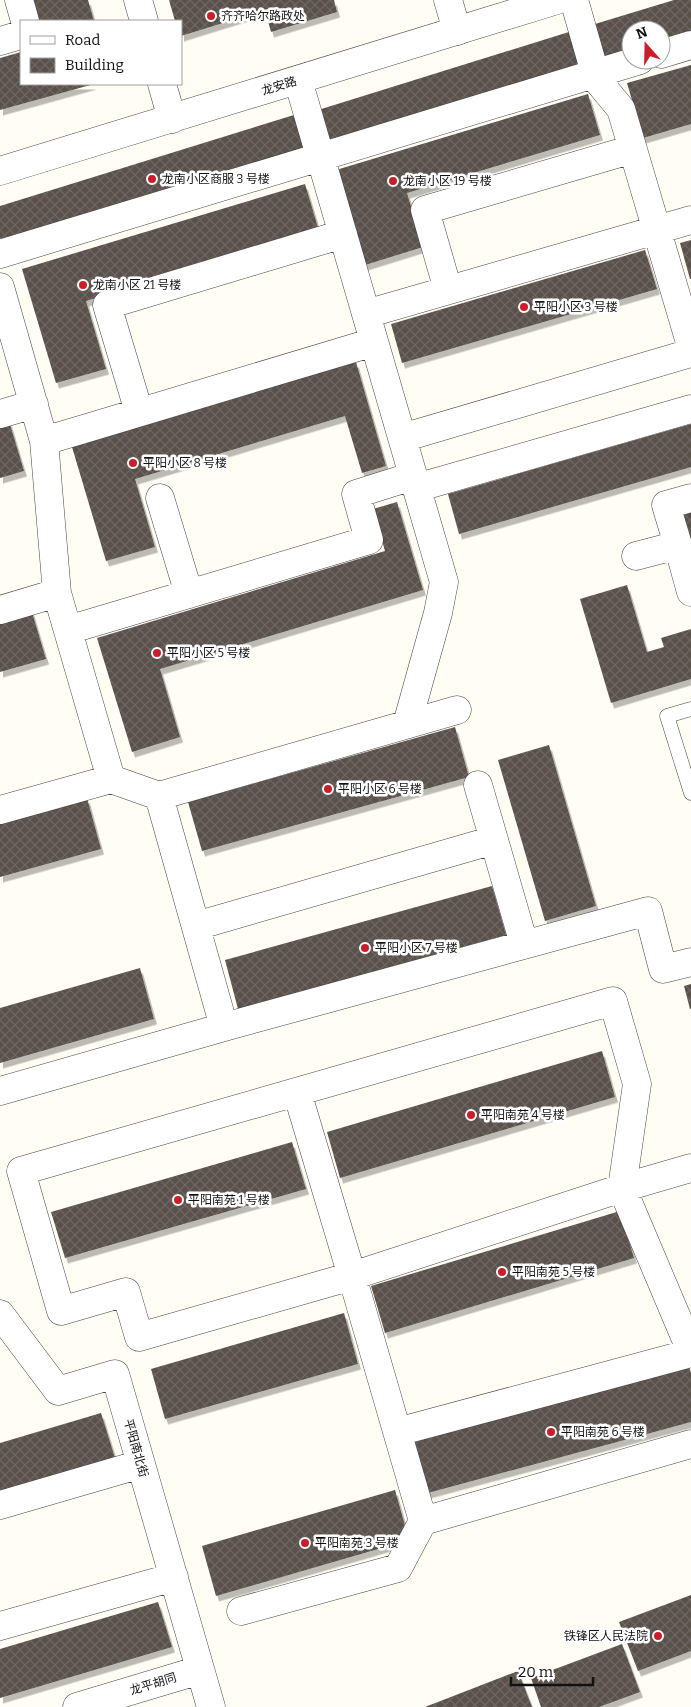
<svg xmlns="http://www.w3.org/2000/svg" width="691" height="1707" font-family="Bitter,'Noto Sans SC',serif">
	<defs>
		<pattern id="building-cross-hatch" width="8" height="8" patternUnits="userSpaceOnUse" patternTransform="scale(1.25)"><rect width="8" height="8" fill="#5a514c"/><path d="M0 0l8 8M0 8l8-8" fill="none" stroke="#6d6662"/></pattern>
		<filter id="shadow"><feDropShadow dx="3" dy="5.5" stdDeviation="0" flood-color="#0004"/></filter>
	</defs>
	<rect width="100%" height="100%" fill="#fffdf4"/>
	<path fill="url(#building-cross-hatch)" filter="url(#shadow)" d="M33,0h55l6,21h-55z
		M169,0h165l3,12 -66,20 -6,-22 -84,26v-15h-6z
		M674,0h17v36l-30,9v-15h-30v24l-25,8 -11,-38z
		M572,31l11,37 -257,80 -11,-37z
		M21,52v32h73l-94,26v-52z
		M691,65v59l-48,14 -16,-55z
		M588,94l12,41 -193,58 16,54 -58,18 -29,-95z
		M294,115l11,38 -303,93 -2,-9v-31z
		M305,184l14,47 -233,70 20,68 -50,14 -34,-114z
		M691,240v39h-1l-10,-36z
		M645,250l12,39 -255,74 -11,-39z
		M356,362l30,104 -24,7 -17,-57 -210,63 20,68 -49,14 -34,-114z
		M9,421l15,50 -24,7v-54z
		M691,424v43l-232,67 -11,-40z
		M397,502l26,88 -263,79 20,68 -48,15 -35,-114 288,-87 -12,-42z
		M691,507v42l-12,-38z
		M627,585l20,67 17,-5 -3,-9 30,-9v50l-80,24 -31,-104z
		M31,609l15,50 -46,13v-54z
		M455,727l14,50 -267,74 -14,-49z
		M549,745l47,161 -51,15 -47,-161z
		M87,798l14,51 -101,28v-54z
		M492,886l14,49 -268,74 -13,-49z
		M140,968l14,51 -154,44v-55z
		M691,984v25h-1l-6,-23z
		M602,1051l13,46 -275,81 -13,-46z
		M292,1142l14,47 -241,69 -14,-46z
		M620,1211l14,47 -249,75 -14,-47z
		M344,1313l14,51 -193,55 -14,-50z
		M689,1366l2,7v49l-267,72 -14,-52z
		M101,1413l14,45 -115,34v-49z
		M395,1490l14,50 -193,56 -14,-50z
		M691,1595v56l-53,20 -19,-49z
		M158,1602l14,45 -172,51v-49z
		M622,1644l18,48 -41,15h-58l-10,-29z
		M518,1671l14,36h-107z"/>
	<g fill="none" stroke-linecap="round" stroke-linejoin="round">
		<g stroke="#444" stroke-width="15">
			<path id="service" d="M691,709l-24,7 24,77"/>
		</g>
		<g stroke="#444" stroke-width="29">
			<path id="minor" d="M19,0l6,21
				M138,0l6,21
				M448,0l9,31
				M574,0l23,80 24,29 70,237
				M0,41l21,-6
				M661,54l30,-9
				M298,80l146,502 -6,31 -31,111
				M162,84l10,35
				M0,254l640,-194
				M0,287l44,154 13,152 54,186 48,17 298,-86
				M448,290l-23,-80 208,-61
				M366,314l325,-94
				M139,412l-32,-107 236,-71
				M0,414l34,-10
				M402,438l289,-85
				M44,441l330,-99
				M416,488l275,-79
				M160,498l29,96
				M678,545l13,47
				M636,556l42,-11 -12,-40 25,-7
				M0,610l57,-17
				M68,630l301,-90 -13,-46 57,-18
				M478,785l16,55
				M0,810l111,-31
				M196,926l298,-86 30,104
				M224,1027l424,-116 15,58 28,-7
				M0,1091l224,-64 -65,-231
				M297,1092l55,184 270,-88 69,-20
				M0,1314l58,77 57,-17 96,333
				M691,1351l-69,-163 15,-104 -24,-83 -592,170 40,140 65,-19 13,45 213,-61 71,245 268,-77
				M397,1432l294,-79
				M0,1505l141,-41
				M241,1611l157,-43 25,-47
				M0,1626l174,-49
				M77,1707l123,-37"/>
		</g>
		<g stroke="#444" stroke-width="29">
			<path id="tertiary" d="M0,171l557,-171"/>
		</g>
		<use href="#service" stroke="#fff" stroke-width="14"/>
		<use href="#minor" stroke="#fff" stroke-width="28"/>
		<use href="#tertiary" stroke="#fff" stroke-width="28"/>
	</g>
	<g fill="#ca1f2a" stroke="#fff" stroke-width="2">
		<circle cx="211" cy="16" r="5"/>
		<circle cx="152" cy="179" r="5"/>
		<circle cx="393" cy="181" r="5"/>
		<circle cx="83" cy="285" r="5"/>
		<circle cx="524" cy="307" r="5"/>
		<circle cx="133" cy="463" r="5"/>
		<circle cx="157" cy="653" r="5"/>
		<circle cx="328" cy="789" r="5"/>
		<circle cx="365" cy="948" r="5"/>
		<circle cx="471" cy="1115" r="5"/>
		<circle cx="178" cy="1200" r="5"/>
		<circle cx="502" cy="1272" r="5"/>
		<circle cx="551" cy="1432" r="5"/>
		<circle cx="305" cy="1543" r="5"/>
		<circle cx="658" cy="1636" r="5"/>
	</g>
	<g text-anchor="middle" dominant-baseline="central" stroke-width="5" stroke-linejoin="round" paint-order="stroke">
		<g font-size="12" fill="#111" stroke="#fff" text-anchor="start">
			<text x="221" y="16">齐齐哈尔路政处</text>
			<text x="162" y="179">龙南小区商服 3 号楼</text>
			<text x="403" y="181">龙南小区 19 号楼</text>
			<text x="93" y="285">龙南小区 21 号楼</text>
			<text x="534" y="307">平阳小区 3 号楼</text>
			<text x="143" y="463">平阳小区 8 号楼</text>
			<text x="167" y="653">平阳小区 5 号楼</text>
			<text x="338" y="789">平阳小区 6 号楼</text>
			<text x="375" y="948">平阳小区 7 号楼</text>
			<text x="481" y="1115">平阳南苑 4 号楼</text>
			<text x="188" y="1200">平阳南苑 1 号楼</text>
			<text x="512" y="1272">平阳南苑 5 号楼</text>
			<text x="561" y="1432">平阳南苑 6 号楼</text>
			<text x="315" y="1543">平阳南苑 3 号楼</text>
			<text x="648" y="1636" text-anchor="end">铁锋区人民法院</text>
		</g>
		<g font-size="12" fill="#111" stroke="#fff">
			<text transform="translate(279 86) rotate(-17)">龙安路</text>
			<text transform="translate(136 1448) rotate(74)">平阳南北街</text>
			<text transform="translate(153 1684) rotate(-17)">龙平胡同</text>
		</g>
	</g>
	<rect x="20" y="20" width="162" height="65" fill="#ffffff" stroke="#a0a0a0"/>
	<rect x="30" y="36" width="25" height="8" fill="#ffffff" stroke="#a0a0a0"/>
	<text x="65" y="45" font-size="15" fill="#111111">Road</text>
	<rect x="30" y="58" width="25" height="15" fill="url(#building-cross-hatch)" stroke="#a0a0a0"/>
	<text x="65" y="70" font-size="15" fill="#111111">Building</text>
	<g transform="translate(646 45) rotate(340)"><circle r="24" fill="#ffffff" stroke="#a0a0a0"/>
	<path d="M0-4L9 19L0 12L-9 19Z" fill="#ca1f2a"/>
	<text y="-8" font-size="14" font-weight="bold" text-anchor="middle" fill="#111111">N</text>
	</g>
	<path d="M511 1677v8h82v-8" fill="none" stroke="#111111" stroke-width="2.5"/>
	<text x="518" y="1677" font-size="15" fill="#111111" stroke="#ffffff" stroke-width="4" paint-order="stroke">20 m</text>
</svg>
